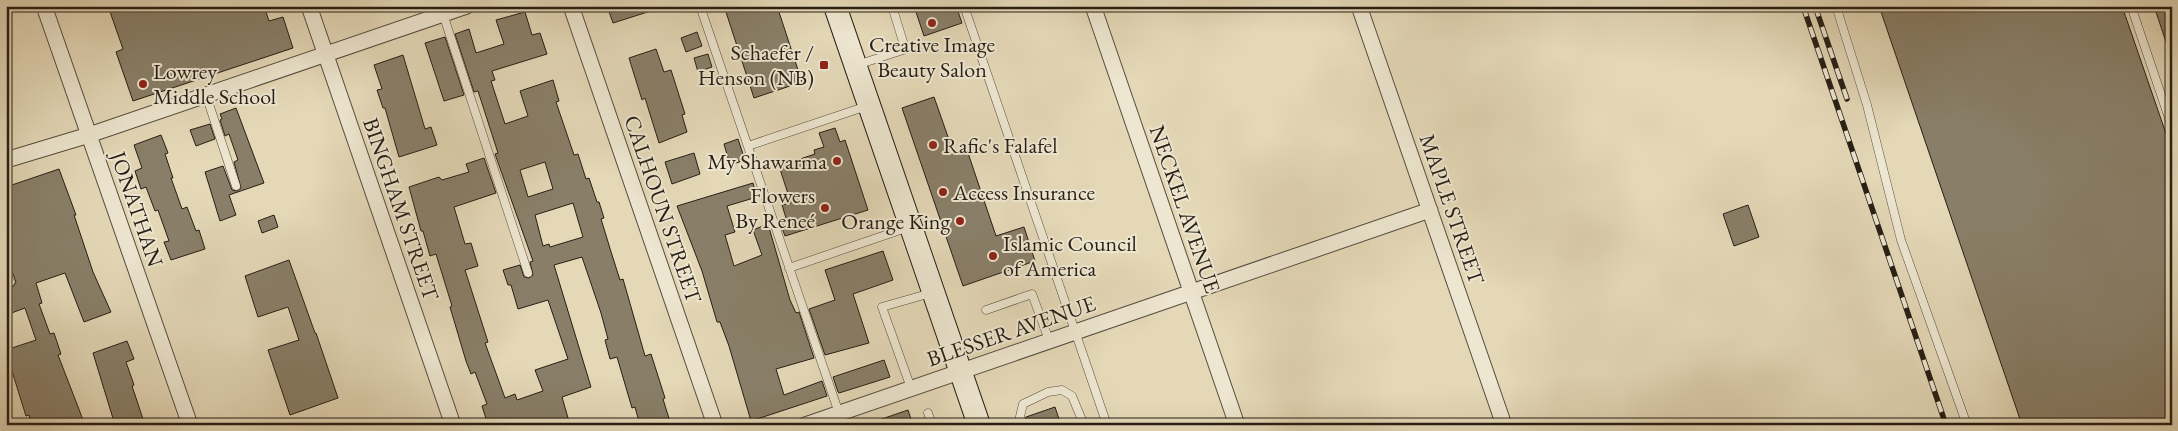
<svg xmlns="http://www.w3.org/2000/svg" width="2178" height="431" font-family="'EB Garamond',serif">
	<rect width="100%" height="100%" fill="#e4d8b7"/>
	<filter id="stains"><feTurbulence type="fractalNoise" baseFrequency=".004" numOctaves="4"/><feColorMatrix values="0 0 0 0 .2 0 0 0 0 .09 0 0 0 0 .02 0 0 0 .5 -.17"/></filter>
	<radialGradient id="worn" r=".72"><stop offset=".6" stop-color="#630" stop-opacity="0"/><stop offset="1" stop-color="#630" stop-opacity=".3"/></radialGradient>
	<path fill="#897f69" stroke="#271e15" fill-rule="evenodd" d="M108,6h156l5,15 14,-4 10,31 -160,53 -17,-49 7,-3z
		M607,6h50v3l-44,14z
		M724,6h53l25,76 -48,16z
		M914,6h42l6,17 -38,13z
		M1879,6h243l50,145v274h-150z
		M2154,6h18v45h-3z
		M525,12l7,23 8,-2 7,21 -55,17 3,9 -4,1 14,43 23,-8 -8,-25 33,-11 6,21 -3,1 18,53 4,-1 8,25 3,-1 8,24h2l5,16 -3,1 11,36 8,25 3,-1 22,77 6,-2 14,44 -2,1 8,26h-31l-5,-18 -3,1 -15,-51 -7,2 -5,-19 3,-1 -7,-26 -19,-56 -28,8 37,122 -29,10 8,28h-82l-6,-19 5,-2 -12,-32 -4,2 -5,-13 -16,-54 2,-1 -16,-52 -6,2 -7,-25h-2l-12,-44 30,-10 3,3 27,-8 -3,-8 18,-6 12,35 -42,14 11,37 6,-1 7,23 -13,4 23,72 -3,1 20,55 10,-4 2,6 26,-9 -8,-21 33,-11 -20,-59 -30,9 -7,-24h-3l-5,-15 17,-5 4,12 5,1 4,-3 -3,-13 3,-1 -38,-107 3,-1 -20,-62 -4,1 -19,-58 14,-5 7,24 28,-9 -8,-24zM545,162l8,27 -25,8 -8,-27zM573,203l10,34 -33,10 -1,-3 -6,2 -8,-31z
		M697,32l5,14 -16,6 -5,-14z
		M445,37l19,58 -20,6 -19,-58z
		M656,49l8,23 7,-2 14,44 -3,1 5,17 -28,11 -14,-45 -3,2 -13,-42z
		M708,54l4,13 -14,5 -4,-14z
		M403,55l22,74 6,-2 6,18 -38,12 -14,-49h-2l-6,-18 5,-1 -8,-24z
		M934,97l20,57 13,-4 29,86 28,-9 11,34 -72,25 -61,-178z
		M236,108l28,75 -35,12 7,20 -16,6 -15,-49 18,-6 9,24 5,1 4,-3 -7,-26 4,-2 -9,-26 -4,2 -5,-16 2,-1 -2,-5z
		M210,124l5,15 -19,7 -6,-16z
		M835,128l5,14 5,-2 23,70 -83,26 -6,-16 7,-2 -4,-13 9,-2 -12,-37 36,-12 -1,-4 10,-3 -5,-14z
		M161,135l7,18 -3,1 8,24h-2l11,31 5,-2 9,24 3,-1 6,19 -34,11 -7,-18 5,-1 -11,-31 -3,1 -9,-24 -5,2 -6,-18 7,-3 -8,-23z
		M738,139l7,21 -15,5 -6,-21z
		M694,153l6,21 -28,10 -7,-22z
		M59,169l17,46h-2l19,57 18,40 -27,10 -19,-49 -29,10 6,20 -3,1 11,30 4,-1 7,21 -3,1 27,70h-53l-3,-10 -3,1 -20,-64v-2l30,-10 -11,-32 -19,7v-29l7,1 3,-5 -5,-13 -5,-3v-79z
		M753,183l4,14 -30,9 8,26 -10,3 9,31 28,-11 -9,-25 15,-6 22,76 6,13 3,-1 15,46 -38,11 8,26 38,-14 5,15 -76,25 -22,-75 -9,-24h-3l-15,-51 -25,-65z
		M1748,205l11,32 -25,9 -11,-32z
		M274,215l4,12 -16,6 -4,-12z
		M883,251l10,29 -40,14 16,49 -44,12 -16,-46 26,-9 -10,-30z
		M289,260l26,73h1l22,65 -48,17 -22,-65 31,-10 -11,-33 -30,10 -13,-41z
		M127,341l7,18 -8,3 8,23 -2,1 13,39h-30l-22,-72z
		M884,360l6,17 -51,16 -1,-1 -5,-15z
		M1055,407l6,18h-37l2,-8z
		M908,410l5,15h-40v-3z"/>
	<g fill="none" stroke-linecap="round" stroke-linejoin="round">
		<g stroke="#564c3e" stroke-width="9">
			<path id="lane" d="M700,6l143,419
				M964,6l143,419
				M1836,6l31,99 34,135 66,185
				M2131,6l41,121
				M443,14l85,259
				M857,65l46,-15 1,-5 -12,-39
				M206,95l30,91
				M748,146l119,-40
				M789,268l120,-41
				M6,272l4,10
				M986,310l46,-16 17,46
				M911,388l-29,-81 49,-14
				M928,413l4,12
				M1018,425l5,-21 25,-12 14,-2 10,6 12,29"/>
		</g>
		<g stroke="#564c3e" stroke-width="17">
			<path id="street" d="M44,6l146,419
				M309,6l144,419
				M571,6l144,419
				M1093,6l144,419
				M1359,6l145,419
				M6,160l83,-25 378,-129
				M805,425l625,-215"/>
		</g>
		<g stroke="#271e15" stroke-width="24">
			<path id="secondary" d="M835,6l144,419"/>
		</g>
		<use href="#lane" stroke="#ede6d0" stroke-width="8"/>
		<use href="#street" stroke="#ede6d0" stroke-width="15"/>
		<use href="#secondary" stroke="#ede6d0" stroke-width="22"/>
		<g stroke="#271e15" stroke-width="5.5">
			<path id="rail" d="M1803,6l143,419
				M1815,6l32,93"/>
		</g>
		<use href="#rail" stroke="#ede6d0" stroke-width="4" stroke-dasharray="11" stroke-linecap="butt"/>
	</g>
	<g fill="#8f2418" stroke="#ede6d0" stroke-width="2">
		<circle cx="932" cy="23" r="5"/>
		<rect x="819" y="60" width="10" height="10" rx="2.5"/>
		<circle cx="143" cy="84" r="5"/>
		<circle cx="933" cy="145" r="5"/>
		<circle cx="837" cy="161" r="5"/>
		<circle cx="943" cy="192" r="5"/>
		<circle cx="825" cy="208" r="5"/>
		<circle cx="960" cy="221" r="5"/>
		<circle cx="993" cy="256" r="5"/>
	</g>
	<g text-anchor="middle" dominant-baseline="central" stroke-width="4" stroke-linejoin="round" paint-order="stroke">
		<g font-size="22" fill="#271e15" stroke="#ede6d0" text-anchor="end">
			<text x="932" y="44" text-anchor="middle">Creative Image<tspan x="932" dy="25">Beauty Salon</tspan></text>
			<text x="814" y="52">Schaefer /<tspan x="814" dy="25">Henson (NB)</tspan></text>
			<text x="153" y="71" text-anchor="start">Lowrey<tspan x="153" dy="25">Middle School</tspan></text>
			<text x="943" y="145" text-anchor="start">Rafic's Falafel</text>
			<text x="827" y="161">My Shawarma</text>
			<text x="953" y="192" text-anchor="start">Access Insurance</text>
			<text x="815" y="195">Flowers<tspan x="815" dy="25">By Reneé</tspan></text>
			<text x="950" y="221">Orange King</text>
			<text x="1003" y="243" text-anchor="start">Islamic Council<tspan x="1003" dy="25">of America</tspan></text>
		</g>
		<g font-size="22" fill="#271e15" stroke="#ede6d0">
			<text transform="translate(137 209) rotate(71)">JONATHAN</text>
			<text transform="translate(401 209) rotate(71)">BINGHAM STREET</text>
			<text transform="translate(663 209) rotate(71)">CALHOUN STREET</text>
			<text transform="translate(1185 209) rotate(71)">NECKEL AVENUE</text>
			<text transform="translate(1452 209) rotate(71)">MAPLE STREET</text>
			<text transform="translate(1011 331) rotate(-19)">BLESSER AVENUE</text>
		</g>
	</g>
	<rect width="2178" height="431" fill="none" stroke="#e4d8b7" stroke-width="25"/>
	<rect x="8" y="8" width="2163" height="416" fill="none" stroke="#271e15" stroke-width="2.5"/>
	<rect x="12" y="12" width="2153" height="406" fill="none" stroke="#271e15"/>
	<rect width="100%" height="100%" filter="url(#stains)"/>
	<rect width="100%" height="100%" fill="url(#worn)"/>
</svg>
